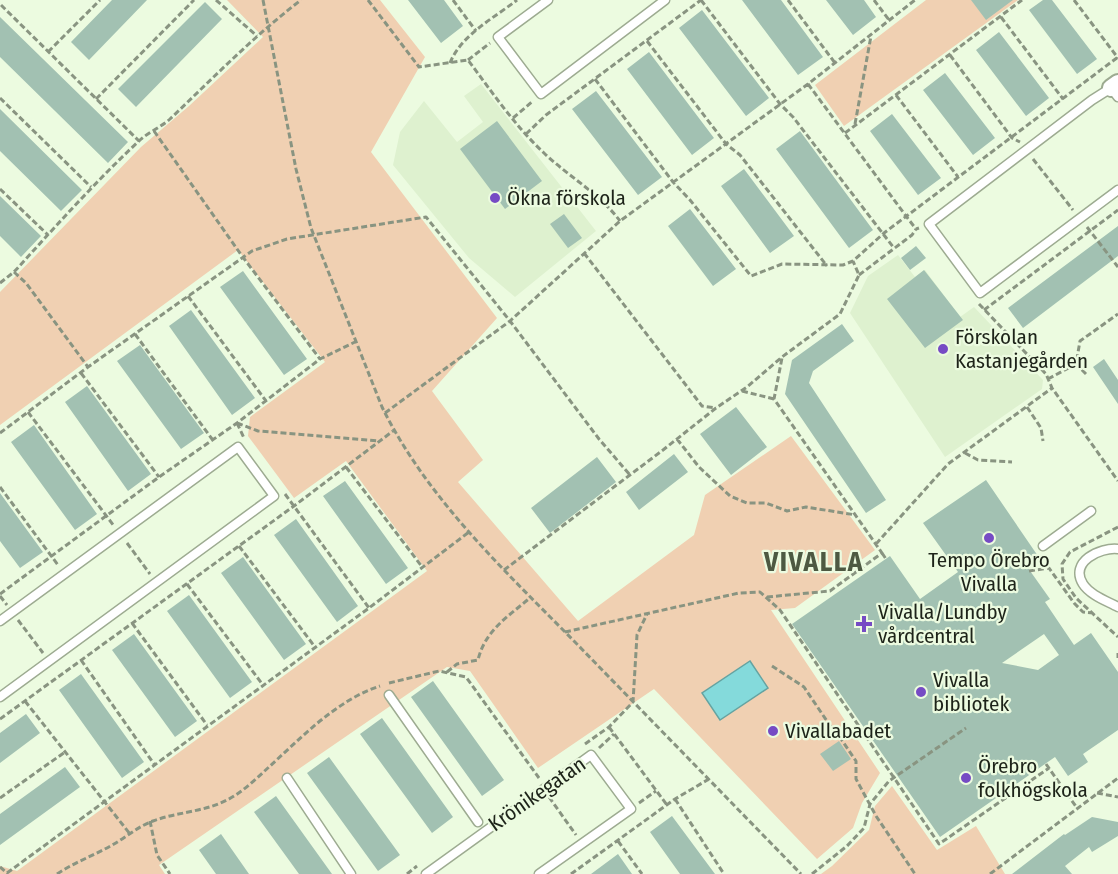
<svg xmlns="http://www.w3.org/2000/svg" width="1118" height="874" font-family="'Fira Sans Condensed',sans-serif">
	<rect width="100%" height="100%" fill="#ecfbe0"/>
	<path fill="#def1cf" d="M481,84l115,147 -81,66 -46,-39 -76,-93 7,-33 24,-31 33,41 26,-20 -19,-26z
		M898,255l17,22 10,-7 35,47 14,-10 69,73 -1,9 -97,68 -95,-144 18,-37z"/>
	<path fill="#f0d0b2" d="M227,0h153l45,57 -54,95 126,166 -65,73 51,69 -25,22 120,139 116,-86 11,-40 86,-59 84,114 -80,58 -24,2 109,163 -18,30 -9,25 -36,31 -163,-170 -116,79 -68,-97 -23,-4 -288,198 6,9h-165v-8l17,5 410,-300 -81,-110 -52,37 -46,-62 2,-19 75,-55 -87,-112 -238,175v-133l141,-145 48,-41 74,-69z
		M926,0h92l-174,126 -29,-41z
		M892,786l45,64 39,-24 29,48h-184l11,-8 37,-36 6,-24z"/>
	<path fill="#84dadb" stroke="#65a3a1" stroke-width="1.5" d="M750,661l18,27 -48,32 -18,-27z"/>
	<path fill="#a2c1b2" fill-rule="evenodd" d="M112,0h35l-58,60 -18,-18z
		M408,0h36l19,26 -22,17z
		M742,0h39l42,57 -25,18z
		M826,0h38l12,17 -23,18z
		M971,0h42l-27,20z
		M1043,0h9l45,59 -20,15 -48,-64z
		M205,2l17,17 -86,88 -18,-18z
		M702,10l67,88 -23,18 -67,-88z
		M0,17l128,125 -20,21 -108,-106z
		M999,32l50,66 -23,18 -50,-66z
		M649,52l65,86 -22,17 -65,-86z
		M945,73l50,65 -22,17 -50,-65z
		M596,91l66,86 -24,18 -66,-86z
		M0,109l82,81 -21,21 -61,-60z
		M892,114l49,64 -23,17 -48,-64z
		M497,121l45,60 -37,28 -45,-60z
		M800,131l73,99 -24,18 -73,-99z
		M744,169l50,67 -24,17 -49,-67z
		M0,196l41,40 -20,21 -21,-21z
		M690,209l46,60 -23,17 -45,-60z
		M564,214l18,24 -14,10 -18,-24z
		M1118,226v30l-95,72 -15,-20z
		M916,246l10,12 -16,12 -9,-12z
		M924,270l39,50 -38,28 -38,-49z
		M243,271l64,88 -23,16 -64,-88z
		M191,310l64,88 -23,17 -63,-89z
		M842,324l12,17 -41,30 -4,12 77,117 -20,13 -81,-119 7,-34z
		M140,345l64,88 -23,16 -64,-88z
		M1104,359l14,21v24l-25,-37z
		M87,386l64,88 -23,17 -63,-89z
		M736,407l31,40 -36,28 -31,-41z
		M34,425l63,89 -22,16 -64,-88z
		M674,454l14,18 -49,38 -13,-18z
		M597,457l19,25 -66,51 -19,-25z
		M986,480l54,79 -12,9 22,31 -5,3 29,43 17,-12 27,39v58l-35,24 5,8 -20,14 -13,-19 -115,80 -148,-213 98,-68 30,43 38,-27 -35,-49zM1044,634l15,21 -21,15 -36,-7z
		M345,481l63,87 -22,16 -63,-88z
		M0,493l43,59 -23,16 -20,-27z
		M296,519l62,87 -21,16 -63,-87z
		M243,557l63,87 -22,16 -63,-87z
		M189,595l63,87 -22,16 -63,-87z
		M134,634l63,87 -22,16 -63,-87z
		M81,674l63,88 -22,16 -63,-88z
		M433,681l71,99 -22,16 -71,-99z
		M26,714l14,19 -40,30v-30z
		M382,718l71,99 -21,16 -72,-99z
		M839,741l12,18 -18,12 -13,-17z
		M329,757l71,98 -22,16 -71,-98z
		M65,767l15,20 -80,58v-31z
		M276,796l56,78h-33l-45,-62z
		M672,816l43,58h-35l-30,-42z
		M1092,817l26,5v14l-26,16 -3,-5 -24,19 7,8h-60l52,-40 1,1z
		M221,834l28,40h-33l-17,-24z
		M618,854l14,20h-41z"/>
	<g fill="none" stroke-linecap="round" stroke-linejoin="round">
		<g stroke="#9dab91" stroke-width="11">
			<path id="lane" d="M548,0l-50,37 43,57 124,-94
				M1118,97l-7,-9 -19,12 -163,124 51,69 138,-103
				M1043,546l48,-35
				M1118,549c-18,-2 -49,13 -35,35 7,11 24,17 35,23
				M0,621l238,-174 36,49 -274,201
				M389,695l89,127
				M287,778l64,96
				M426,874l165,-119 40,54 -92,65"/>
		</g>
		<g stroke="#9dab91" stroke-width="20">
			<path id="street" d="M1111,88l7,-5"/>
		</g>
		<path stroke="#899481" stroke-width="3" stroke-dasharray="6 3" stroke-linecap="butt" d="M216,0l41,36
			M263,0l33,169 15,59 71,179c45,91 120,161 190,232 76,78 153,157 229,235
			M368,0l51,67 49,-7c24,32 47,66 76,93 25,24 55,40 76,68
			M453,0l23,31
			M701,0l79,104 13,13 101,131
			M788,0l47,63
			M874,0l15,20
			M1074,0l44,58
			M1,5l138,136
			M1001,17l62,82
			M647,41l79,103 14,11 87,111
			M48,52l52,-52
			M950,55l62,83 8,4
			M468,60l22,-17
			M450,63c11,-28 44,-45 67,-63
			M595,79l78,103 17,18 61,76 31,-12 61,1 10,-4 31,-28 234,-176
			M808,84l98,132 10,13 3,-1
			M896,95l62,82
			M0,98l91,89
			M96,99l98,-99
			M513,118l20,-17
			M855,124l16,-88
			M154,131l88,125 78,103
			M845,133l177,-133
			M526,134l20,-19 155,-115
			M1033,159l40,51
			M0,189l48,46
			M1087,227l31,40
			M584,253l118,153 14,2
			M14,272l12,11 62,84
			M859,275l53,-40 4,-6
			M0,283l14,-11c41,-45 81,-90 126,-132 9,-8 21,-13 30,-21 43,-41 84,-83 131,-119
			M188,296l78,105
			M979,304l67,70 6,14 66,93
			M984,310l134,-100
			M135,334l77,105
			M81,373l78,104
			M1086,374l-10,-10 4,-23 38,-27
			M1048,379l28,-15
			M742,391l32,8
			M1027,407l14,21 2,13
			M28,412l86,114
			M385,413l125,-92 110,-100 188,-137 107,-84
			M237,423l21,8 122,10
			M237,423l7,15
			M0,433l88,-66 164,-116 35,-12 139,-22 84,104 89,118 31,36
			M677,439l22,28 31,29 17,7h19l21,8 19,-4 50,8
			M965,453l13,7 34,2
			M346,467l77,101
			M0,487l58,78
			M285,494l84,114
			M1118,527l-48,25 -8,12 1,15 13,19 42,39
			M127,543l23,31
			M876,544l72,-80 104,-76
			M239,546l76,101
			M882,553l4,6
			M504,570l159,-120 53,-42 31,-21 35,-30 58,-43 19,-39 -6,-14
			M1029,571l20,-3 25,35 9,9 10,1
			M187,584l76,101
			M0,594l159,-117 78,-54 83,-64 35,-17
			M0,596l7,9
			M767,597l63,-6 52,-38 -108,-154 8,-41
			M18,620l25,33
			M132,623l75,102
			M565,632l174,-39 21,-1 20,18 159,234 110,-76
			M1118,653v5
			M81,660l73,104
			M772,666l32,21 33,49 4,3 15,22v18l20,37 39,58
			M447,672l10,-8 21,-4c7,-30 31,-44 53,-63
			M389,683l50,-12 27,6 73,101
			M25,701l105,133
			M0,719l294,-213 99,-75
			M609,727l58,78
			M585,744l24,-17 24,-25 4,-67 10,-21
			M599,748l15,-14
			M1046,764l31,44
			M1097,793l21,4
			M549,797l27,38
			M0,798l65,-46
			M675,799l49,75
			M639,803l17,-12
			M150,821l7,34 13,19
			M618,841l24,33
			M0,867l8,7
			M7,873l362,-265 100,-76
			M57,874c18,-12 38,-19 57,-30 12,-7 25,-18 39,-23 24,-9 51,-9 74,-21 16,-8 30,-22 43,-34 33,-30 67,-66 110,-80
			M407,874l10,-8
			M571,874l104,-75 34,-20
			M812,874l35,-28 17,-18 6,-24 19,-23 77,-53
			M990,874l128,-96"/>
		<use href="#lane" stroke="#fff" stroke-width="8"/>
		<use href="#street" stroke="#fff" stroke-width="16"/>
	</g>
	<g fill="#764bc4" stroke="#ecfbe0" stroke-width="2">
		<circle cx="495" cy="198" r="6"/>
		<circle cx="943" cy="349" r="6"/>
		<circle cx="989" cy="538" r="6"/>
		<path d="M861 615h6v6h6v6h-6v6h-6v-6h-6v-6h6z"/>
		<circle cx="921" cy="692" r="6"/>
		<circle cx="773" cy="731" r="6"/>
		<circle cx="966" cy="778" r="6"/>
	</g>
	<g text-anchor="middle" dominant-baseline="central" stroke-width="4.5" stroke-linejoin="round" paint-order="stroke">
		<g font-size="21" fill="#1d2319" stroke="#ecfbe0" text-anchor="start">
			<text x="507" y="198">Ökna förskola</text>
			<text x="955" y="337">Förskolan<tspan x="955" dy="24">Kastanjegården</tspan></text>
			<text x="989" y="560" text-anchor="middle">Tempo Örebro<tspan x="989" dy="24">Vivalla</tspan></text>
			<text x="878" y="612">Vivalla/Lundby<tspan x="878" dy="24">vårdcentral</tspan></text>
			<text x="933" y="680">Vivalla<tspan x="933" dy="24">bibliotek</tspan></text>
			<text x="785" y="731">Vivallabadet</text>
			<text x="978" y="766">Örebro<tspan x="978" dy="24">folkhögskola</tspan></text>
		</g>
		<g font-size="21" fill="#1d2319" stroke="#ecfbe0">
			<text transform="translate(537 794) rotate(-35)">Krönikegatan</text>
		</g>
		<g font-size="27" font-weight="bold" letter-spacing="1.5" fill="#4d5942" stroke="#ecfbe0">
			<text x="814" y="562">VIVALLA</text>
		</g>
	</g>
</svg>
